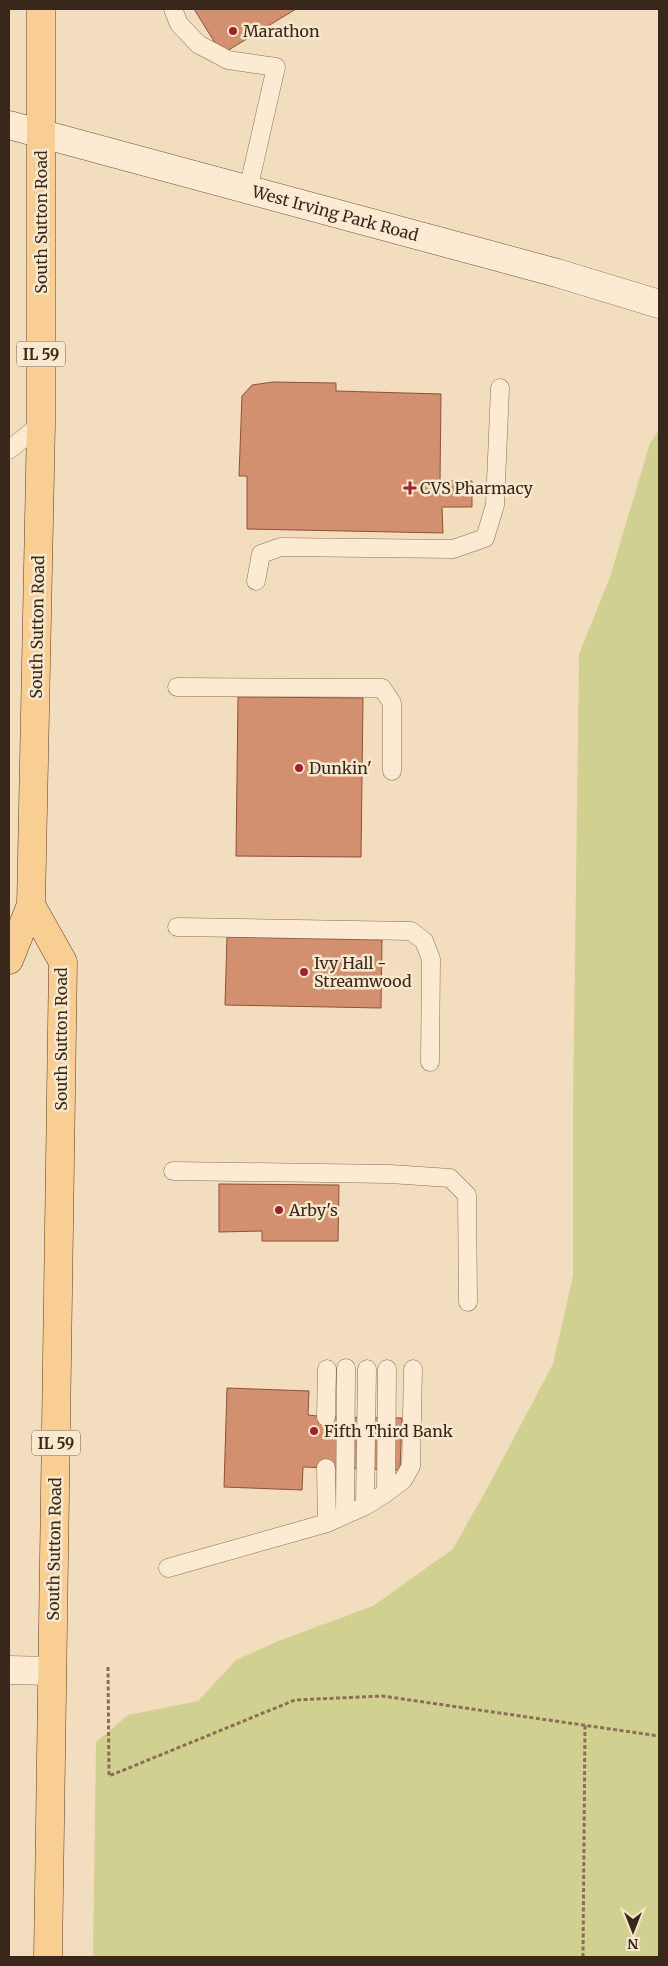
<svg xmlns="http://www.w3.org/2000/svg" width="668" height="1966" font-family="Merriweather,serif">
	<rect width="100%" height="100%" fill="#f2ddbe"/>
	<path fill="#d0d191" d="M659,430v1527h-566l3,-215 32,-27 70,-14 38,-41 45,-20 92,-34 80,-57 36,-64 64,-121 20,-88v-170l6,-452 31,-77 40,-134z"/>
	<path fill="#d39070" stroke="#8d5239" d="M194,9h102l-74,45z
		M273,382l63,1v8l105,3 -1,87h32v26h-30l1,26 -196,-4v-53h-8l3,-80 10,-11z
		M238,697l125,1 -2,159 -125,-1z
		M227,937l155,3 -1,68 -156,-3z
		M219,1184l120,1 -1,56h-76v-10l-43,1z
		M227,1388l82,3 -1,24 18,2 76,1 -2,52 -97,-3 -1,23 -78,-3z"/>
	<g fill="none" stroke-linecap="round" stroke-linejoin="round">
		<g stroke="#8c6d55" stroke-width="19">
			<path id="service" d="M173,9l6,15 19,20 30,16 48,7 -28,123
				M9,450l32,-26
				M256,581l5,-27 20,-7 172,2 32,-11 10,-33 5,-117
				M177,687l205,1 10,15v68
				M177,927l234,4 13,10 7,18 -1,103
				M173,1171l217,3 60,4 17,17 1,107
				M326,1417l1,-48
				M386,1493l1,-124
				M365,1506l2,-137
				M345,1515l1,-147
				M327,1523l38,-17 21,-13 17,-13 8,-14 2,-97
				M168,1568l159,-45 -1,-55"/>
		</g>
		<g stroke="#8c6d55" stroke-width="29">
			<path id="minor" d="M9,1670l43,1"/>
		</g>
		<g stroke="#6d4e38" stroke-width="29">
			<g id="secondary">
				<path id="s1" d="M9,125l548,148 102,31"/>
			</g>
		</g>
		<g stroke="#593b2a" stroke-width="29">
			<path id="primary" d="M41,9v415l-10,481 32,57 -15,995
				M9,960l22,-55"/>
		</g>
		<path stroke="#8c6d55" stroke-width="3" stroke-dasharray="4 2.5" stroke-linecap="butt" d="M108,1667l1,109 186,-76 87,-4 277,40
			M583,1957l2,-232"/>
		<use href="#service" stroke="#fcebd2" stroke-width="18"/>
		<use href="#minor" stroke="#fcebd2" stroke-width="28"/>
		<use href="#secondary" stroke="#fcebd2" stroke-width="28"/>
		<use href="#primary" stroke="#f9ce92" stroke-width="28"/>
	</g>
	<g fill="#a0202d" stroke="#f8e8ce" stroke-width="2">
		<circle cx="233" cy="31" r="5"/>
		<path d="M407.5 480.5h5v5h5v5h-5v5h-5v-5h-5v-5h5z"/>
		<circle cx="299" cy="768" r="5"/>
		<circle cx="304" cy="972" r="5"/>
		<circle cx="279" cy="1210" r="5"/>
		<circle cx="314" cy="1431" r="5"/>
	</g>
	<g text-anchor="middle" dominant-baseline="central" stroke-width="5" stroke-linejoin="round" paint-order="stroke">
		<g fill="#f8e8ce" stroke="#736151" stroke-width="1">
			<rect x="17" y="341.5" width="48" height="25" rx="4"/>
			<rect x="32" y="1430.5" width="48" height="25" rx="4"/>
		</g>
		<g font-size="15" font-weight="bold" fill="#3a271b">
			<text x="41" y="354">IL 59</text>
			<text x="56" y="1443">IL 59</text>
		</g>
		<g font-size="16" fill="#3a271b" stroke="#f8e8ce" text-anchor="start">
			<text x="243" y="31">Marathon</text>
			<text x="420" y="488">CVS Pharmacy</text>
			<text x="309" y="768">Dunkin'</text>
			<text x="314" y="963">Ivy Hall -<tspan x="314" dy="18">Streamwood</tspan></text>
			<text x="289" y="1210">Arby's</text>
			<text x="324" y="1431">Fifth Third Bank</text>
		</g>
		<g font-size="16" fill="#3a271b" stroke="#f8e8ce">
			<text stroke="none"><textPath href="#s1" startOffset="338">West Irving Park Road</textPath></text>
			<text transform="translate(41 222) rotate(-90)">South Sutton Road</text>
			<text transform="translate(37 627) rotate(-89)">South Sutton Road</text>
			<text transform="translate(61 1039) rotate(-90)">South Sutton Road</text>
			<text transform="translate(54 1549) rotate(-89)">South Sutton Road</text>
		</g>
	</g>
	<rect width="668" height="1966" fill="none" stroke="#3a271b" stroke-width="20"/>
	<g transform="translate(633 1931) rotate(180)" stroke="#f8e8ce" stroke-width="4" paint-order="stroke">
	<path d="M0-4L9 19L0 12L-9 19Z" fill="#3a271b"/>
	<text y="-8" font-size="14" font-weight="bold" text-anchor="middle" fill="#3a271b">N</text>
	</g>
</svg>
